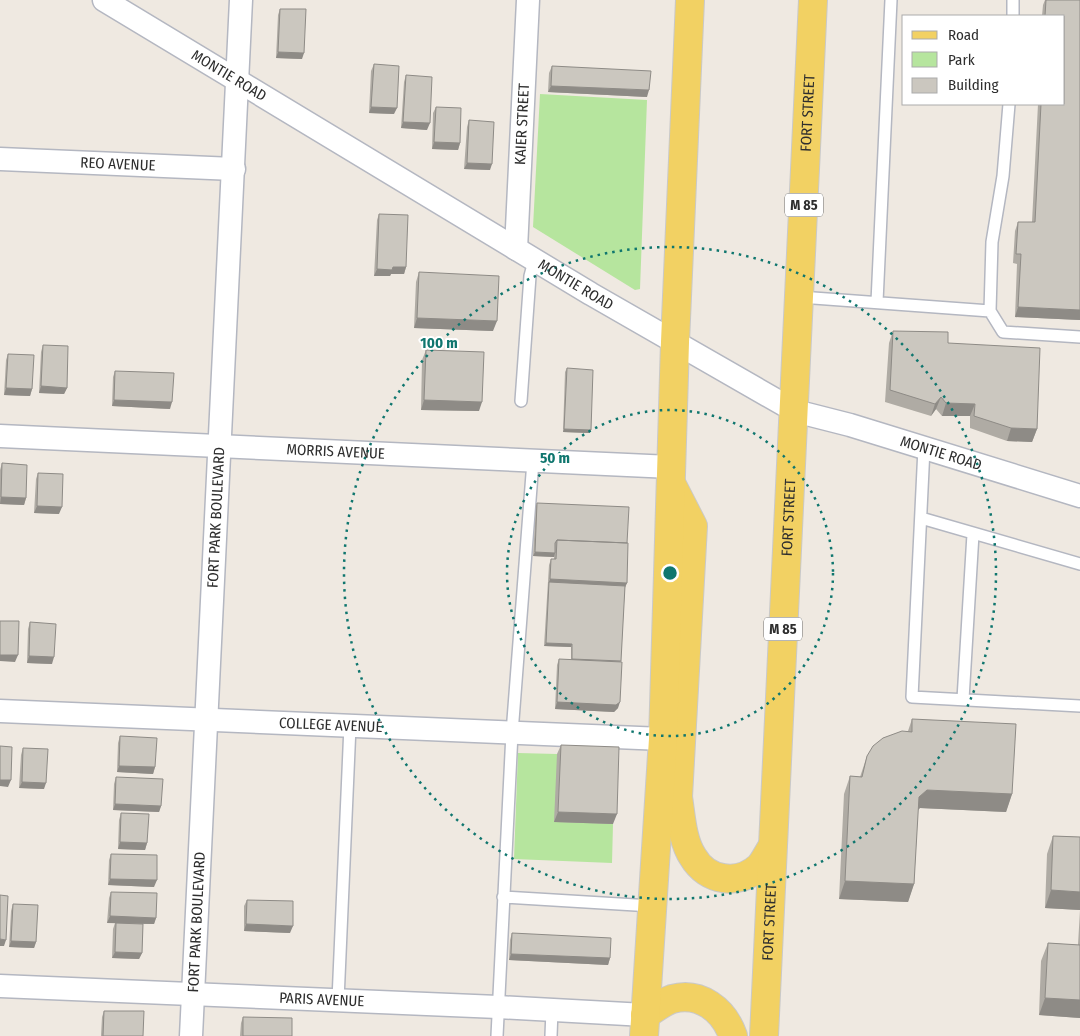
<svg xmlns="http://www.w3.org/2000/svg" width="1080" height="1036" font-family="'Fira Sans Condensed',sans-serif">
	<rect width="100%" height="100%" fill="#efe9e1"/>
	<path fill="#b6e59e" d="M540,94l107,6 -7,189 -5,1 -102,-63z
		M518,753l39,1 56,70 -1,39 -98,-4z"/>
	<g fill="none" stroke-linecap="round" stroke-linejoin="round">
		<g stroke="#b4b7c1" stroke-width="14">
			<path id="service" d="M1013,16v-16
				M800,297l190,14 2,-69 11,-66 6,-72
				M877,302l14,-302
				M990,311l13,21 77,5
				M521,401l9,-125 4,-15
				M924,448l-12,249 168,9
				M921,518l159,46
				M963,699l10,-165
				M503,897l149,9
				M338,1000l12,-274
				M497,1036l15,-303 21,-272
				M551,1036l1,-26"/>
		</g>
		<g stroke="#b4b7c1" stroke-width="25">
			<g id="minor">
				<path id="s1" d="M104,0l487,294 204,117 55,14 230,71"/>
				<path id="s2" d="M0,159l234,10"/>
				<path id="s3" d="M516,249l12,-249"/>
				<path id="s4" d="M0,436l671,31"/>
				<path id="s5" d="M0,711l663,28"/>
				<path id="s6" d="M0,986l498,21 147,8"/>
				<path id="s7" d="M191,1036l50,-1036"/>
			</g>
		</g>
		<g stroke="#c9c9c9" stroke-width="30">
			<g id="primary">
				<path d="M672,485l21,41 -15,271c3,18 4,44 15,60 14,24 45,29 66,10 5,-5 9,-14 13,-20"/>
				<path d="M645,1015c8,-5 18,-13 27,-16 28,-8 52,11 61,37"/>
				<path d="M644,1036l19,-297 12,-397 15,-342"/>
				<path id="s8" d="M764,1036l49,-1036"/>
			</g>
		</g>
		<use href="#service" stroke="#fff" stroke-width="11"/>
		<use href="#minor" stroke="#fff" stroke-width="22"/>
		<use href="#primary" stroke="#f2d163" stroke-width="28"/>
	</g>
	<path fill="#afaba4" d="M1045,0h35v320l-65,-3 2,-53 -4,-1 2,-32 3,-9h14l6,-118h26v-88h-22l1,-11z
		M280,9l22,50 -26,-1 2,-43z
		M374,64l20,50 -25,-1 2,-42z
		M552,66l95,31 -99,-5 1,-19z
		M406,75l21,55 -26,-2 3,-46z
		M436,107l24,36 -2,7 -26,-1 1,-36z
		M469,120l21,50 -26,-1 3,-42z
		M379,214l27,53 -2,7h-13l-1,2h-16l3,-56z
		M419,272l74,59 -79,-3 2,-46z
		M893,331l55,12 89,86 -5,13 -25,-1 -37,-13v-12h-28l-6,-7 -5,7 -46,-14 4,-59z
		M43,345l24,43 -3,6 -25,-1 2,-41z
		M426,350l53,61 -58,-1 1,-50z
		M8,354l24,35 -2,7 -26,-1 2,-35z
		M567,368l22,65 -26,-1 2,-60z
		M115,371l55,38 -58,-3 1,-29z
		M2,463l24,35 -2,7 -24,-1v-34z
		M38,473l21,41 -25,-1 2,-34z
		M537,503l90,40v40l-2,3 -7,122 -4,4 -59,-3 2,-44 2,-6h12v-12l-27,-1 5,-81 2,-6h3v-2l-21,-1 3,-50z
		M30,622l22,42 -25,-1 1,-34z
		M912,719l100,75 -6,18 -86,-4 -2,2 -4,74 -6,18 -69,-3 5,-105 6,-18 10,1 7,-21 41,-25z
		M120,736l35,31 -2,7 -36,-2 1,-29z
		M561,745l52,79 -59,-2 3,-68z
		M23,748l21,41 -25,-1 2,-33z
		M116,777l45,29 -2,6 -46,-2 1,-26z
		M121,813l26,30 -2,7 -27,-1 1,-29z
		M1053,836l27,1v181l-41,-3 2,-54 7,-18 30,2 2,-35 -35,-2 2,-54z
		M111,854l43,33 -46,-2 1,-25z
		M111,892l45,26 -2,6h-11l-1,29 -3,6 -27,-1 1,-29 2,-6h-8l2,-25z
		M247,900l43,33 -46,-2v-25z
		M13,904l23,38 -2,6 -25,-1 2,-36z
		M512,933l98,25 -2,7 -99,-5 1,-20z
		M104,1011l39,25h-42l1,-19z
		M243,1017l49,19h-52l1,-13z"/>
	<path fill="#8e8b86" d="M278,52l26,1 -2,6 -26,-1z
		M551,86l98,4 -2,7 -99,-5z
		M371,107l26,1 -3,6 -25,-1z
		M403,122l27,1 -3,7 -26,-2z
		M434,142l26,1 -2,7 -26,-1z
		M467,163l25,1 -2,6 -26,-1z
		M393,267h13l-2,7h-13l-1,2h-16l3,-7z
		M1018,307l62,3v10l-65,-3z
		M417,318l80,3 -4,10 -79,-3z
		M41,386l26,2 -3,6 -25,-1z
		M6,388l26,1 -2,7 -26,-1z
		M941,397l-5,12 -5,7 4,-12z
		M114,400l58,2 -2,7 -58,-3z
		M424,400l58,2 -3,9 -58,-1z
		M946,403l29,1 -5,12h-28z
		M1011,428l26,1 -5,13 -25,-1z
		M564,429l27,1 -2,3 -26,-1z
		M1,497l25,1 -2,7 -24,-1z
		M37,506l25,1 -3,7 -25,-1z
		M535,552l20,1 -1,4 -21,-1z
		M550,579l77,4 -3,7 -75,-8z
		M546,643l26,1 -1,3 -27,-1z
		M0,655h18l-3,7 -15,-1z
		M29,656l25,1 -2,7 -25,-1z
		M557,702h63l-2,6 -4,4 -59,-3z
		M119,766l36,1 -2,7 -36,-2z
		M0,780h11l-3,7 -8,-1z
		M22,782l24,1 -2,6 -25,-1z
		M927,790l85,4 -6,18 -86,-4 -8,7 7,-18z
		M115,804l46,2 -2,6 -46,-2z
		M558,812l59,2 -4,10 -59,-2z
		M120,842l27,1 -2,7 -27,-1z
		M110,879l47,1 -3,7 -46,-2z
		M845,881l69,3 -6,18 -69,-3z
		M1051,890l29,2v18l-35,-2z
		M110,916l46,2 -2,6 -47,-1z
		M246,924l47,2 -3,7 -46,-2z
		M0,939l6,1 -2,6h-4z
		M11,941l25,1 -2,6 -25,-1z
		M115,952l27,1 -3,6 -27,-1z
		M511,954l99,4 -2,7 -99,-5z
		M1045,998l35,2v18l-41,-3z"/>
	<path fill="#cbc7bf" stroke="#8e8b86" d="M1046,0h34v310l-62,-3 3,-53h-5l2,-32h17l6,-118h23v-88h-19z
		M280,9h26l-2,44 -26,-1z
		M374,64l25,2 -2,42 -26,-1z
		M552,66l99,5 -2,19 -98,-4z
		M406,75l26,2 -2,46 -27,-1z
		M436,107l25,1 -1,35 -26,-1z
		M469,120l25,2 -2,42 -25,-1z
		M379,214l29,1 -2,52h-13l-1,3 -15,-1z
		M419,272l80,4 -2,45 -80,-3z
		M893,331l55,1v11l92,5 -3,81 -26,-1 -37,-12 1,-12 -29,-1 -5,-6 -6,7 -45,-14z
		M43,345l25,1 -1,42 -26,-2z
		M426,350l58,2 -2,50 -58,-2z
		M8,354l26,1 -2,34 -26,-1z
		M567,368l26,2 -2,60 -27,-1z
		M115,371l59,2 -2,29 -58,-2z
		M2,463l25,2 -1,33 -25,-1z
		M38,473l25,1 -1,33 -25,-1z
		M537,503l92,4 -2,36 -70,-3 -2,3v10l-20,-1z
		M557,540l71,3 -1,40 -77,-4 1,-20h5z
		M549,582l76,4 -4,75 -49,-2v-15l-26,-1z
		M0,621h19l-1,34h-18z
		M30,622l26,2 -2,33 -25,-1z
		M559,659l63,3 -2,40 -4,3 -59,-3z
		M912,719l104,5 -4,70 -85,-4 -8,7 -5,87 -69,-3 5,-105 12,1 5,-21 6,-10 10,-8 19,-7 10,1z
		M120,736l37,2 -2,29 -36,-1z
		M561,745l58,2 -2,67 -59,-2z
		M0,746l12,1 -1,33h-11z
		M23,748l25,1 -2,34 -24,-1z
		M116,777l47,2 -2,27 -46,-2z
		M121,813l28,1 -2,29 -27,-1z
		M1053,836l27,1v55l-29,-2z
		M111,854l46,1v25l-47,-1z
		M111,892l46,1 -1,25 -46,-2z
		M0,895l8,1 -2,44 -6,-1z
		M247,900l46,1v25l-47,-2z
		M13,904l25,1 -2,37 -25,-1z
		M116,923l27,1 -1,29 -27,-1z
		M512,933l99,5 -1,20 -99,-4z
		M1048,943l32,2v55l-35,-2z
		M104,1011h40l-1,25h-40z
		M243,1017l49,1v18h-49z"/>
	<g fill="none" stroke="#0f766e" stroke-width="2.5" stroke-dasharray="2.5 5">
		<circle cx="670" cy="573" r="163"/>
		<circle cx="670" cy="573" r="326"/>
	</g>
	<g text-anchor="middle" dominant-baseline="central" stroke-width="4" stroke-linejoin="round" paint-order="stroke">
		<g fill="#fff" stroke="#6d6d6d" stroke-width="1">
			<rect x="785" y="193.5" width="38" height="23" rx="4"/>
			<rect x="764" y="617.5" width="38" height="23" rx="4"/>
		</g>
		<g font-size="14" font-weight="bold" fill="#2e2e2e">
			<text x="804" y="205">M 85</text>
			<text x="783" y="629">M 85</text>
		</g>
		<g font-size="15" fill="#2e2e2e" stroke="#fff">
			<text stroke="none"><textPath href="#s1" startOffset="146">MONTIE ROAD</textPath></text>
			<text stroke="none"><textPath href="#s8" startOffset="924">FORT STREET</textPath></text>
			<text stroke="none"><textPath href="#s3" startOffset="125">KAIER STREET</textPath></text>
			<text stroke="none"><textPath href="#s2" startOffset="118">REO AVENUE</textPath></text>
			<text stroke="none"><textPath href="#s1" startOffset="551">MONTIE ROAD</textPath></text>
			<text stroke="none"><textPath href="#s4" startOffset="336">MORRIS AVENUE</textPath></text>
			<text stroke="none"><textPath href="#s1" startOffset="956">MONTIE ROAD</textPath></text>
			<text stroke="none"><textPath href="#s7" startOffset="519">FORT PARK BOULEVARD</textPath></text>
			<text stroke="none"><textPath href="#s8" startOffset="519">FORT STREET</textPath></text>
			<text stroke="none"><textPath href="#s5" startOffset="331">COLLEGE AVENUE</textPath></text>
			<text stroke="none"><textPath href="#s7" startOffset="114">FORT PARK BOULEVARD</textPath></text>
			<text stroke="none"><textPath href="#s8" startOffset="114">FORT STREET</textPath></text>
			<text stroke="none"><textPath href="#s6" startOffset="322">PARIS AVENUE</textPath></text>
		</g>
	</g>
	<circle cx="670" cy="573" r="8" fill="#0f766e" stroke="#fff" stroke-width="2.5"/>
	<g font-size="15" text-anchor="middle" font-weight="bold" fill="#0f766e" stroke="#fff" stroke-width="4" stroke-linejoin="round" paint-order="stroke">
		<text x="439" y="348">100 m</text>
		<text x="555" y="463">50 m</text>
	</g>
	<rect x="902" y="15" width="162" height="90" fill="#ffffff" stroke="#ababab"/>
	<rect x="912" y="31" width="25" height="8" fill="#f2d163" stroke="#ababab"/>
	<text x="948" y="40" font-size="15" fill="#2e2e2e">Road</text>
	<rect x="912" y="52" width="25" height="15" fill="#b6e59e" stroke="#ababab"/>
	<text x="948" y="65" font-size="15" fill="#2e2e2e">Park</text>
	<rect x="912" y="78" width="25" height="15" fill="#cbc7bf" stroke="#ababab"/>
	<text x="948" y="90" font-size="15" fill="#2e2e2e">Building</text>
</svg>
